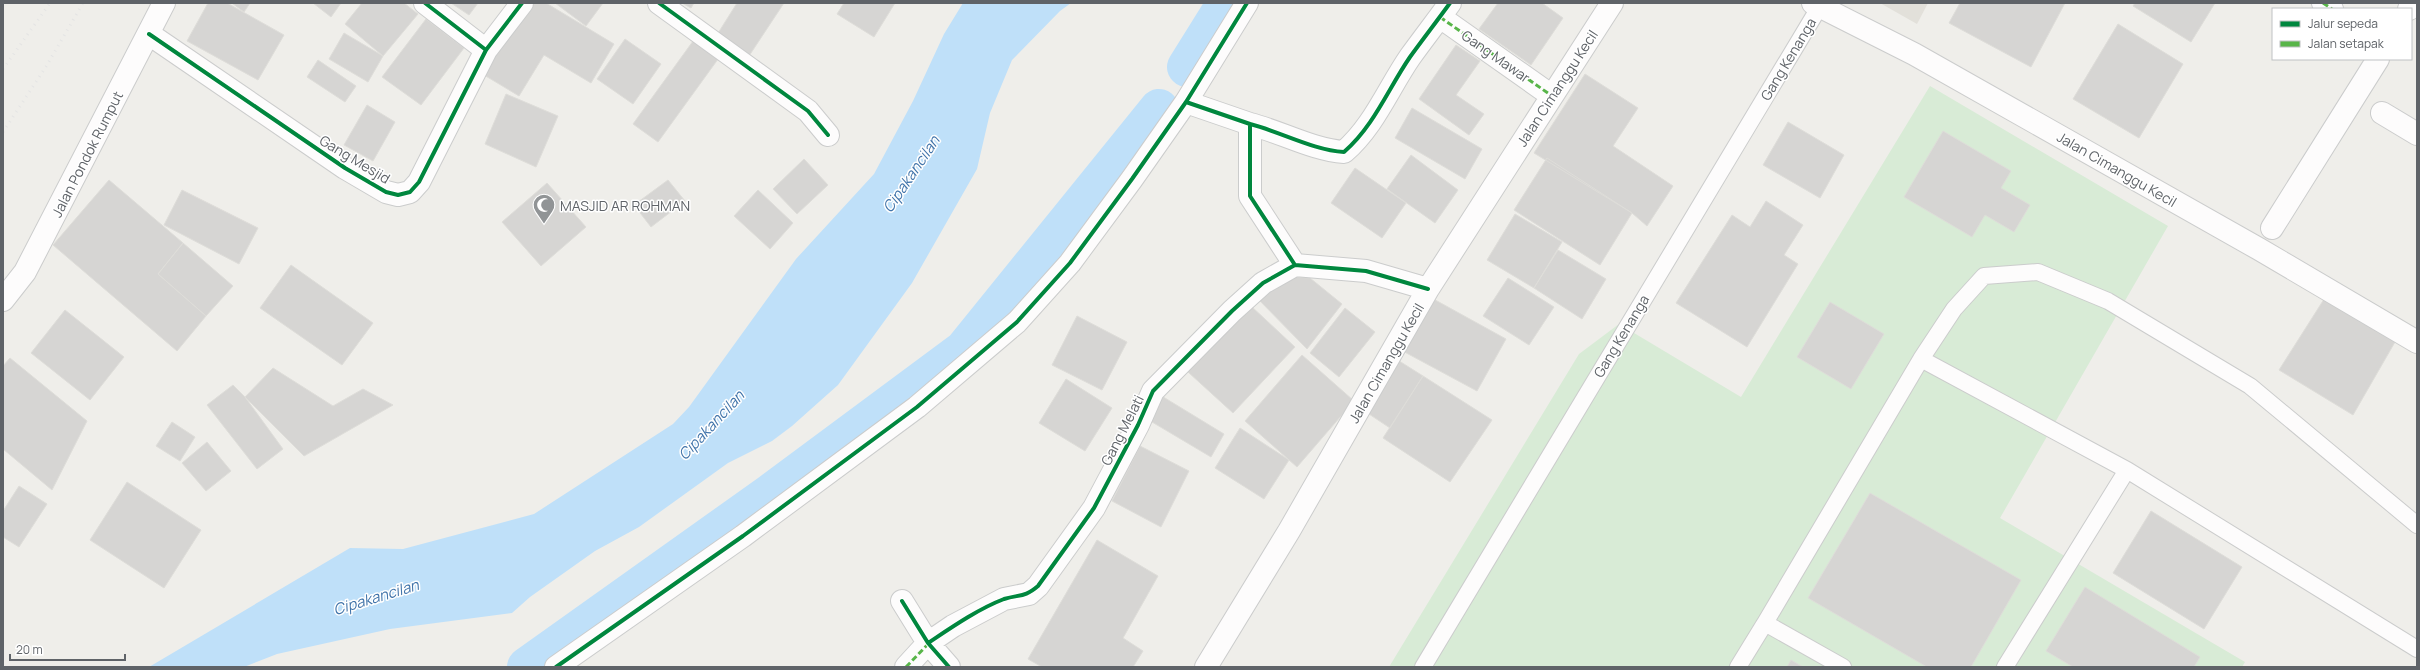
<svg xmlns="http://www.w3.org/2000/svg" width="2420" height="670" font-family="Manrope,sans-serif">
	<rect width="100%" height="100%" fill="#efeeea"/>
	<path fill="#e2e0da" d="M1880,3h48l-11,21z"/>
	<path fill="#d8ebd6" d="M1930,86l238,140 -168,292 245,144 -3,5h-853l190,-313 40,-30 122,73z"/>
	<path fill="#bfe0f9" d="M963,3h108l-11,8 -48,49 -22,53 -13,56 -65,114 -74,102 -46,41 -20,15 -44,22 -89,64 -44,24 -65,46 -18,16 -122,16 -113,25 -33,13h-95l201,-119 53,1 131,-35 139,-90 16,-17 107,-148 78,-85 39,-73 31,-67z"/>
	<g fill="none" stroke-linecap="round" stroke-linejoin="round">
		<path stroke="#bfe0f9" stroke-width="40" d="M1187,67l40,-64
			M527,667l243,-173 194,-144 195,-241"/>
	</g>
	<path fill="#d6d5d3" stroke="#deddd9" d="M208,3h19l57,32 -26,45 -71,-39z
		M232,3h18l-6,9z
		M313,3h28l-10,14z
		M362,3h42l14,11 -35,42 -38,-32z
		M451,3h27l-9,12z
		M527,3h19l68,41 -23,39 -47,-28 -25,41 -35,-21z
		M555,3h48l-17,23z
		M682,3h12l-3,5z
		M737,3h47l-37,56 -32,-21z
		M844,3h51l-21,34 -37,-23z
		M1498,3h44l21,15 -32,47 -52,-36z
		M1960,3h105l-34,64 -82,-44z
		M2135,3h80l-24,39 -58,-36z
		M426,19l38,29 -43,57 -39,-28z
		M2118,24l65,40 -44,74 -66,-39z
		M344,33l39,23 -15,26 -39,-23z
		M696,37l25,18 -63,87 -25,-18z
		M625,39l36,25 -28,40 -36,-25z
		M1456,45l24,16 -24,34 28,19 -15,21 -50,-36z
		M318,60l38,26 -11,16 -38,-25z
		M1585,74l53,34 -25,38 60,40 -26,40 -15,-13 -98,-60z
		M506,94l52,22 -22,51 -51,-23z
		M367,105l28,17 -22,39 -29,-16z
		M1412,108l70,41 -17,30 -70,-41z
		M1788,122l56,33 -24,43 -57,-33z
		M1943,131l68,40 -10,17 29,17 -16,27 -29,-17 -13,22 -68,-40z
		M1411,155l47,35 -23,33 -48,-34z
		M1547,158l85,55 -32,52 -86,-55z
		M804,159l24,26 -31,29 -24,-25z
		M1355,168l51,35 -24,35 -51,-35z
		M109,180l74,63 -25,31 48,42 -29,35 -124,-106z
		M668,180l17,21 -34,26 -17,-22z
		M547,183l39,44 -45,39 -39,-44z
		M182,190l76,38 -19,36 -75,-39z
		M758,190l35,33 -23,26 -36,-33z
		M1766,201l37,24 -19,30 14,9 -51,83 -71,-44 56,-88 18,12z
		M1515,214l47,28 -28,46 -47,-28z
		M183,243l50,43 -27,30 -48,-42z
		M1558,250l48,29 -24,40 -48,-31z
		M291,265l82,58 -31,42 -82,-57z
		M1277,276l33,2 32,26 -35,45 -52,-53z
		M1508,278l46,29 -25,38 -46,-29z
		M1428,296l78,43 -29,52 -78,-42z
		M2326,296l69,46 -42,73 -74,-45z
		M1830,302l54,32 -33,55 -54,-32z
		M1251,306l44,41 -62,66 -45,-41z
		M1345,308l30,24 -36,45 -29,-24z
		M65,310l59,47 -34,43 -59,-47z
		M1077,316l50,26 -25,48 -50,-25z
		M1302,355l52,46 -57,66 -52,-46z
		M10,358l77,63 -35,69 -49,-41v-83z
		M1396,359l27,17 -33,52 -27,-18z
		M273,368l60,38 30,-17 30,16 -89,51 -59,-59z
		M1423,376l69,44 -42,62 -67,-44z
		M1066,379l46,29 -27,43 -46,-28z
		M233,385l12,12 38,52 -26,20 -50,-64z
		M1160,395l64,39 -13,23 -64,-38z
		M172,422l23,15 -15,24 -24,-15z
		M1240,428l49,32 -25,39 -49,-31z
		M207,442l24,29 -25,20 -24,-28z
		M1140,446l49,25 -28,56 -49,-26z
		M127,482l74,48 -37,58 -74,-48z
		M19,486l28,18 -28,43 -16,-10v-26z
		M1870,493l151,87 -50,87h-44l-119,-69z
		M2151,511l91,56 -38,62 -91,-56z
		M1097,540l61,36 -35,62 20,13 -10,16h-91l-14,-8z
		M2085,587l115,70 -6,10h-121l-27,-16z
		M1791,660l12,7h-16z"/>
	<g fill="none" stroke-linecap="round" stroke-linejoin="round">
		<g stroke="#cbcccc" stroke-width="18">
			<path id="lane" d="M1921,359l206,111 290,179
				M1765,623l156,-264 33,-50 30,-33 54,-4 70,29 142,85 167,139
				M1423,667l397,-661
				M1738,667l27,-44 78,44
				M2005,667l122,-197"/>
		</g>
		<g stroke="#cbcccc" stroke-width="24">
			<path id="street" d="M425,3l61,47
				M659,3l149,108 20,24
				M1813,3l101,51 345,195 158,93
				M2323,3l9,6
				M2409,9l3,-6
				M1440,17l112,79
				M149,34l196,134 41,24 12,3 12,-3 9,-10 67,-132 36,-47
				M1186,102l64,22v72l45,69
				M2382,113l35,21
				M1250,124c31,8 63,26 94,28 30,-26 44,-63 66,-95 13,-18 27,-36 40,-54
				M2272,228l106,-169
				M3,300l22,-28 139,-269
				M902,601l26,42 21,24
				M556,667l187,-131 174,-129 100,-85 53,-59 62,-84 54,-77 61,-99
				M906,667l22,-24 25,-17 51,-27 25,-5 9,-8 56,-78 44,-83 15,-34 79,-80 31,-28 32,-18 71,6 62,18
				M1206,667l83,-136 139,-242 184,-286"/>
		</g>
		<use href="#lane" stroke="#fdfcfc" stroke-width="16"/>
		<use href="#street" stroke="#fdfcfc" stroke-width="22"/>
		<path stroke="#e4e4e4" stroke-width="3" stroke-dasharray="1 5" stroke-linecap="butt" d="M3,69l47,-66
			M3,132l44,-67 36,-62"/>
		<path stroke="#58b549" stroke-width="3" stroke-dasharray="6 3" stroke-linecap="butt" d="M2323,3l9,6
			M1440,17l112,79
			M906,667l25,-26"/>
		<g stroke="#fff" stroke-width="6">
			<path id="cycleway" d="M425,3l61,47
				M659,3l149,108 20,24
				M149,34l196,134 41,24 12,3 12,-3 9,-10 67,-132 36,-47
				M1186,102l64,22v72l45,69
				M1250,124c31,8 63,26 94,28 30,-26 44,-63 66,-95 13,-18 27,-36 40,-54
				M902,601l26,42 21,24
				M928,643c24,-16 50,-34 76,-44 16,-5 20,-1 34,-13l56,-78 44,-83 15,-34 79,-80 31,-28 32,-18 71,6 62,18
				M556,667l187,-131 174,-129 100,-85 53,-59 62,-84 54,-77 61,-99"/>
		</g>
		<use href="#cycleway" stroke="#00873e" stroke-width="4"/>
	</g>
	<defs>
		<g id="mosque-pin" transform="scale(1.15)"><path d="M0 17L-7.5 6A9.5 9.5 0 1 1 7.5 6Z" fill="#919496" stroke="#fff"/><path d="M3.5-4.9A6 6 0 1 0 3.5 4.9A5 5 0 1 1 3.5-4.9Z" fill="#fff"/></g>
	</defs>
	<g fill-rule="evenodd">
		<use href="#mosque-pin" x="544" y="205"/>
	</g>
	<g text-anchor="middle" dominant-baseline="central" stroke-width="3" stroke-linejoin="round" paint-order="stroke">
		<g font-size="14" fill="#5f6368" stroke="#fff">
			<text transform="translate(1496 56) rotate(35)">Gang Mawar</text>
			<text transform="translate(1788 59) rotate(-59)">Gang Kenanga</text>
			<text transform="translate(1557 88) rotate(-57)">Jalan Cimanggu Kecil</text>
			<text transform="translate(87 154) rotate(-63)">Jalan Pondok Rumput</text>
			<text transform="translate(355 159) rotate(31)">Gang Mesjid</text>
			<text transform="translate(2117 169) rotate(30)">Jalan Cimanggu Kecil</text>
			<text transform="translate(1621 336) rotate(-59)">Gang Kenanga</text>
			<text transform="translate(1386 363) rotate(-60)">Jalan Cimanggu Kecil</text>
			<text transform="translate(1122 430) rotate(-63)">Gang Melati</text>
		</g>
		<g font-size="14" fill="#5f6368" stroke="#fff" text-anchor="start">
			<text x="560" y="205">MASJID AR ROHMAN</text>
		</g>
		<g font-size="15" font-style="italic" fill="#4174aa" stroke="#fff">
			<text transform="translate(911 174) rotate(-56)">Cipakancilan</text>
			<text transform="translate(711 425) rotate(-47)">Cipakancilan</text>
			<text transform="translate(376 597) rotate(-17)">Cipakancilan</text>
		</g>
	</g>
	<rect width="2420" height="670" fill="none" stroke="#5f6368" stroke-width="8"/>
	<rect x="2272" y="8" width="140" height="52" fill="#ffffff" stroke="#bfc1c3"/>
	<rect x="2280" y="21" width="20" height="6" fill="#00873e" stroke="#bfc1c3"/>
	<text x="2308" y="28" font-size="12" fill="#5f6368">Jalur sepeda</text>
	<rect x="2280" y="41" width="20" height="6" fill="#58b549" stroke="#bfc1c3"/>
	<text x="2308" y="48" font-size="12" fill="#5f6368">Jalan setapak</text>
	<path d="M10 654v6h115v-6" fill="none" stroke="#5f6368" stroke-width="2"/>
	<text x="16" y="654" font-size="12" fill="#5f6368" stroke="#ffffff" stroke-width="3" paint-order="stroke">20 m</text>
</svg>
